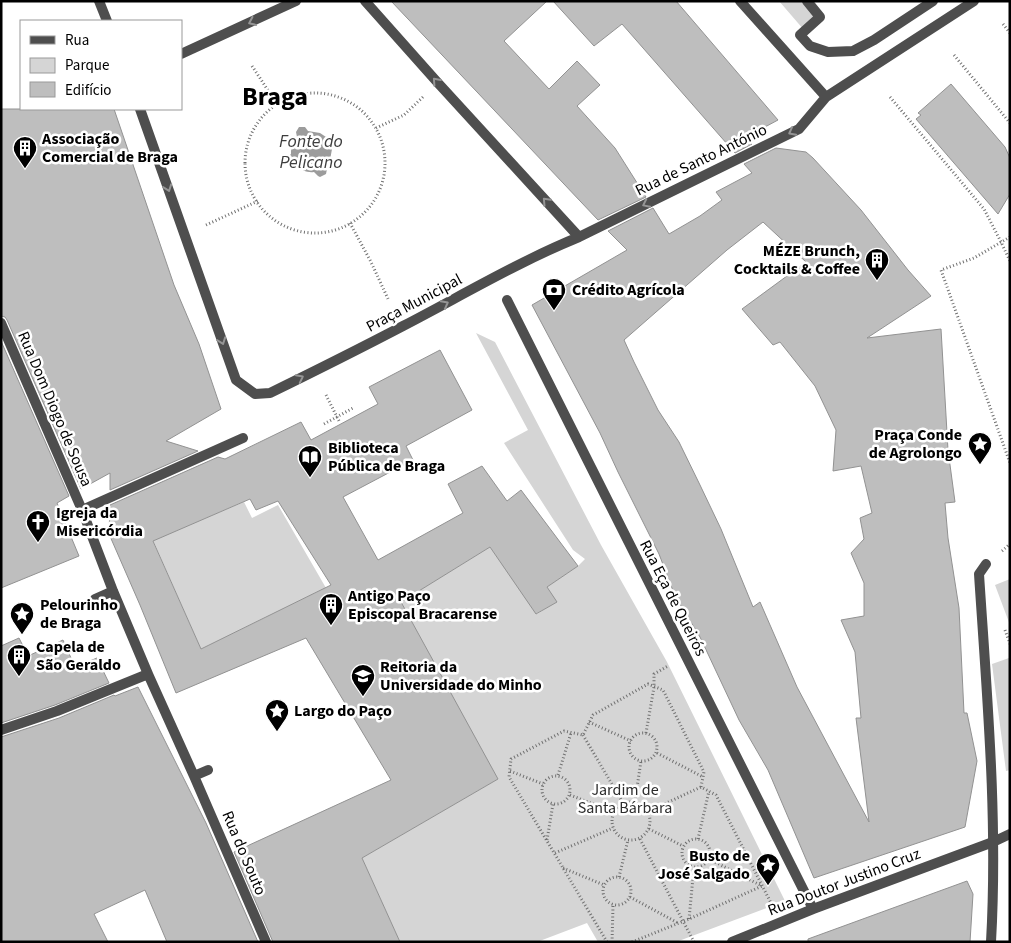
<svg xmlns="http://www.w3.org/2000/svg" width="1011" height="943" font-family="'Source Sans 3',sans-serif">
	<rect width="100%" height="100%" fill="#fff"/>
	<path fill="#d5d5d5" d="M779,1h28l13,16 -16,13z
		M476,333l19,9 106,203 66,117 118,239 -109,41h-78l-11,-19 -50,19h-137l-38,-84 136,-79 -13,-22 -84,-155 89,-55 47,67 19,-12 -9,-15 31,-21 7,-7 -12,-9 -69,-107 24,-13z
		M244,502l8,16 26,-13 48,83 -125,61 -48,-109z
		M1010,579v46l-15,-40z
		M1009,658l1,112 -4,1 -14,-107z"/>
	<path fill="#9c9c9c" d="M299,127h6l3,4 12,2 6,4 5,-1 5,4v5l-4,4 -2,11 -4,6 1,3 -1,5 -6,3 -2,-1 -4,-4c-7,1 -12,-2 -17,-6l-6,1 -4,-4v-5l4,-4c0,-7 1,-12 6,-17l-1,-5z"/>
	<path fill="#bebebe" stroke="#929292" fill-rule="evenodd" d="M391,1h156l-43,40 45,48 28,-28 23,24 -23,21 38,42 31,49 -48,23z
		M553,1h123l102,119 -41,22 15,2 -17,9 -113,-129 -28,22z
		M951,84l54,63 5,11v36l-12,20 -82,-95 5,-4 -3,-2z
		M1,109h113l60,176 25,59 22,65 -55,32 32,10 -88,39v-17l-29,16 -74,-169 -2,-3 -4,-1z
		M776,148l30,4 7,6 48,52 47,60 23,26 -64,42 74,-9 7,121 7,52 -10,1 3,35 11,70 5,105h3l10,48 -12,66 -151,51 -46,-108 -29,-50 -39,-83 -25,-41 -16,-42 -41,-82 -18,-39 -68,-128 95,-55 -19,-19 45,-23 16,26 31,-18 22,-16 -6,-8 36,-19 -8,-9zM763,222l43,40 -64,47 31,36 7,-3 35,44 21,44 -3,41 28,-5 11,47 -12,5 4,21 -13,14 13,30v33l-23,4 14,32 6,66h-5l13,104 -72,-135 -37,-85 -7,5 -32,-78 -21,-44 -21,-43 -21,-32 -24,-48 -10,-22 103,-90z
		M1,341l68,155 -12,7 22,53 -78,32z
		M440,350l32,60 -66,36 7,14 -70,37 35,63 85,-47 -15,-29 34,-18 25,35 14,-11 57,76 -31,21 10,15 -21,12 -46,-67 -89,55 97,177 -136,79 38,84h-127l-39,-90 157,-72 -85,-142 -130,55 -36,-88 -31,-71 1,-29 108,-48 7,2 76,-37 10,18 67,-36 -9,-17zM250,499l6,11 22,-9 53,84 -130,64 -48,-108z
		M19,638l9,18 35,-16 12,27 22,-9 12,25 -54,22 -54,18v-77z
		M138,687l68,136 52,119h-91l-22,-52 -51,24 14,28h-107v-205l58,-19 55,-23 1,1z
		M967,881l6,13 -3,48h-162v-3z"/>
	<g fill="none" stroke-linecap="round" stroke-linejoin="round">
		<path stroke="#707070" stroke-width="3" stroke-dasharray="1 2.5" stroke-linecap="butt" d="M1003,24l7,9
			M954,55l56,68
			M252,66l25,38
			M245 163a70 70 0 1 1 140 0a70 70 0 1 1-140 0Z
			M890,97l94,112 17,33 9,19
			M376,128l28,-13 19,-18
			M350,223l21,39 18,39
			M206,225l52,-24
			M1010,237l-36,21 -33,12 69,193
			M326,395l13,26
			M324,424l29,-16
			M1002,551l8,-7
			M1005,630l5,14
			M589,722l42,19
			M629 747a14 14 0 1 1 28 0a14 14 0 1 1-28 0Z
			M646,733l8,-46v-13l14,-8
			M583,735l40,68
			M657,753l46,24
			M510,771l33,13
			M558,775l13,-42
			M542 790a14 14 0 1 1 28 0a14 14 0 1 1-28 0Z
			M570,795l44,17
			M635,801l6,-40
			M612 821a19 19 0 1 1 38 0a19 19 0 1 1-38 0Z
			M649,811l52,-24
			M649,829l34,17
			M640,839l54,103
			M698,839l11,-48
			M682 853a14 14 0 1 1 28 0a14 14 0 1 1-28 0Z
			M547,840l6,-36
			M555,853l58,-25
			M709,859l53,27
			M563,868l41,17
			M603 891a14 14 0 1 1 28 0a14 14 0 1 1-28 0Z
			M619,877l9,-37
			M630,897l48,26
			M689,919l5,-52
			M607,942l-98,-165 2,-18 53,-28 19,4 10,-20 55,-31 15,6 41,82 -3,15 15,8 56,110
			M612,942l1,-36
			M632,942l57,-23 73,-33"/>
		<path stroke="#4e4e4e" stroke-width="10" d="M807,1l13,16 -20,18 10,11 18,6 25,-1 21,-11 59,-39
			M507,300l306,609
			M1,323l81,187 31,81 35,83 46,102 72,166
			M82,510l161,-72
			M986,564l-7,10c8,122 19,245 12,368
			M95,599l18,-8
			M1,730l56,-19 91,-37
			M194,776l14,-6
			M732,942l81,-33 180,-67 17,-8"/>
		<path stroke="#4e4e4e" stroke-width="10" d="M99,1l8,20
			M365,1l73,82 141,154
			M740,1l86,96
			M181,54l115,-53
			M140,109l96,271 19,14 15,-1c45,-22 89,-44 133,-67 58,-30 115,-64 176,-89l220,-108 27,-32 148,-96"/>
	</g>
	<defs><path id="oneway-chevron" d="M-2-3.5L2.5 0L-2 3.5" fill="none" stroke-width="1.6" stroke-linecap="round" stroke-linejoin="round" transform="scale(1.25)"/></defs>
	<g stroke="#959595">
		<use href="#oneway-chevron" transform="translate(252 22) rotate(155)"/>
		<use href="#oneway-chevron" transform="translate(436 81) rotate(-132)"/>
		<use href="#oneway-chevron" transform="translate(792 132) rotate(152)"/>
		<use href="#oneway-chevron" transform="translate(168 188) rotate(70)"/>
		<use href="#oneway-chevron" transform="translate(546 201) rotate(-133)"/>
		<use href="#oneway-chevron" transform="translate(646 204) rotate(154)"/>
		<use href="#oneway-chevron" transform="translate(445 304) rotate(-28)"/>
		<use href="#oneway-chevron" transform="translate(222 341) rotate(70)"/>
		<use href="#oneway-chevron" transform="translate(300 378) rotate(-27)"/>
	</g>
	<defs>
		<g id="building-pin" transform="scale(1.25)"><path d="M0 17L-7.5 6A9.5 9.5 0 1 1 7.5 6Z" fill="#000" stroke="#fff"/><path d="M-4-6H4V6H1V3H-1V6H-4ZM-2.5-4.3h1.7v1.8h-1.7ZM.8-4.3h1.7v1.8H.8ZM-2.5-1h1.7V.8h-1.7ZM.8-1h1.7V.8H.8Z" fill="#fff"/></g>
		<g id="bank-pin" transform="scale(1.25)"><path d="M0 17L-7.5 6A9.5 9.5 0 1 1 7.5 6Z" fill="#000" stroke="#fff"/><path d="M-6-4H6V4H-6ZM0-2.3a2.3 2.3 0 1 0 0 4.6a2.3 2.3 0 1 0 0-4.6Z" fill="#fff"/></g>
		<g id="sight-pin" transform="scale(1.25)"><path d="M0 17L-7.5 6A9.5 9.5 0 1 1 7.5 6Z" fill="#000" stroke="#fff"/><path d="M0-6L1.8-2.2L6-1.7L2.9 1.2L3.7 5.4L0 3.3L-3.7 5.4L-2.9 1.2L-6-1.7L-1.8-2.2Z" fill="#fff"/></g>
		<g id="library-pin" transform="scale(1.25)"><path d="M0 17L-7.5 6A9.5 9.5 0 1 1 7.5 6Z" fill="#000" stroke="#fff"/><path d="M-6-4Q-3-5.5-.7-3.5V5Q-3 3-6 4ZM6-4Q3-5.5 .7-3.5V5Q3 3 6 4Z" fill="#fff"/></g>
		<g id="church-pin" transform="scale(1.25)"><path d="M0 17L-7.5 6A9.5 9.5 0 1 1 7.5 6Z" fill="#000" stroke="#fff"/><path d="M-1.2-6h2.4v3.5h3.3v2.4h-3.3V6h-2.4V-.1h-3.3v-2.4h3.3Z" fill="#fff"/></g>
		<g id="university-pin" transform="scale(1.25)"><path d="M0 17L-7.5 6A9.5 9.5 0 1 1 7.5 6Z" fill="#000" stroke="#fff"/><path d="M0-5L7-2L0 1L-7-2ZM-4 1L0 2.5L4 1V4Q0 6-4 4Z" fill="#fff"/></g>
	</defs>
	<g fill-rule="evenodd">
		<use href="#building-pin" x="25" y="148"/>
		<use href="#building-pin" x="877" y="260"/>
		<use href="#bank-pin" x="554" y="290"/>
		<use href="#sight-pin" x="980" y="444"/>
		<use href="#library-pin" x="310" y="457"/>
		<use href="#church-pin" x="38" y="522"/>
		<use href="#building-pin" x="331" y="605"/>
		<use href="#sight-pin" x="22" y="614"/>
		<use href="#building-pin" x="19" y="656"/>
		<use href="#university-pin" x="363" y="676"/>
		<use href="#sight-pin" x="277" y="711"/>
		<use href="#sight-pin" x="768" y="865"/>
	</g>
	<g text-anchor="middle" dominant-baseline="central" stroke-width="5" stroke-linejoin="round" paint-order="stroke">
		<g font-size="16" font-weight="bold" fill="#000" stroke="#fff" text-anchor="start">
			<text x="42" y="139">Associação<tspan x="42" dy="18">Comercial de Braga</tspan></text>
			<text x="860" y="251" text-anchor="end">MÉZE Brunch,<tspan x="860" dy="18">Cocktails &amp; Coffee</tspan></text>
			<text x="572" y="290">Crédito Agrícola</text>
			<text x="962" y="435" text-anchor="end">Praça Conde<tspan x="962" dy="18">de Agrolongo</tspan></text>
			<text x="328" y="448">Biblioteca<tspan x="328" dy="18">Pública de Braga</tspan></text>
			<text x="56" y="513">Igreja da<tspan x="56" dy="18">Misericórdia</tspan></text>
			<text x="348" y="596">Antigo Paço<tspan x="348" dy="18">Episcopal Bracarense</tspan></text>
			<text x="40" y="605">Pelourinho<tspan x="40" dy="18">de Braga</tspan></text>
			<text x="36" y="647">Capela de<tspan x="36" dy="18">São Geraldo</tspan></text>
			<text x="380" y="667">Reitoria da<tspan x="380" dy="18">Universidade do Minho</tspan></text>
			<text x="294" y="711">Largo do Paço</text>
			<text x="750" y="856" text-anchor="end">Busto de<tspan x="750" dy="18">José Salgado</tspan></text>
		</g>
		<g font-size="16" fill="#000" stroke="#fff">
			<text transform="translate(701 160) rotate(-26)">Rua de Santo António</text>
			<text transform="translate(414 303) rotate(-28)">Praça Municipal</text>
			<text transform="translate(55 409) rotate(67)">Rua Dom Diogo de Sousa</text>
			<text transform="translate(673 598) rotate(63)">Rua Eça de Queirós</text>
			<text transform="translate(244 853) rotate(67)">Rua do Souto</text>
			<text transform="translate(844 882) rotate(-21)">Rua Doutor Justino Cruz</text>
		</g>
		<g font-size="16" fill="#2c2c2c" stroke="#fff">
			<text x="625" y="790">Jardim de<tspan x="625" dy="18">Santa Bárbara</tspan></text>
		</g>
		<g font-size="18" font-style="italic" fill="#3d3d3d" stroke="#fff">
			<text x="311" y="141">Fonte do<tspan x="311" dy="21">Pelicano</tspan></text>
		</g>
		<g font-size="26" font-weight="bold" fill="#000" stroke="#fff">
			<text x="275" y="96">Braga</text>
		</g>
	</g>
	<rect width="1011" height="943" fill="none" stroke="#000000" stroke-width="5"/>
	<rect x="20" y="20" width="162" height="90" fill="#ffffff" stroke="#999999"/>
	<rect x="30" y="36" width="25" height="8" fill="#4e4e4e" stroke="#999999"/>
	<text x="65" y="45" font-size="15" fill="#000000">Rua</text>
	<rect x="30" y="58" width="25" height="15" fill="#d5d5d5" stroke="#999999"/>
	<text x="65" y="70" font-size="15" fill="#000000">Parque</text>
	<rect x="30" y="82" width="25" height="15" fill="#bebebe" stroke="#999999"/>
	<text x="65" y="95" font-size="15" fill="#000000">Edifício</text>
</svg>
